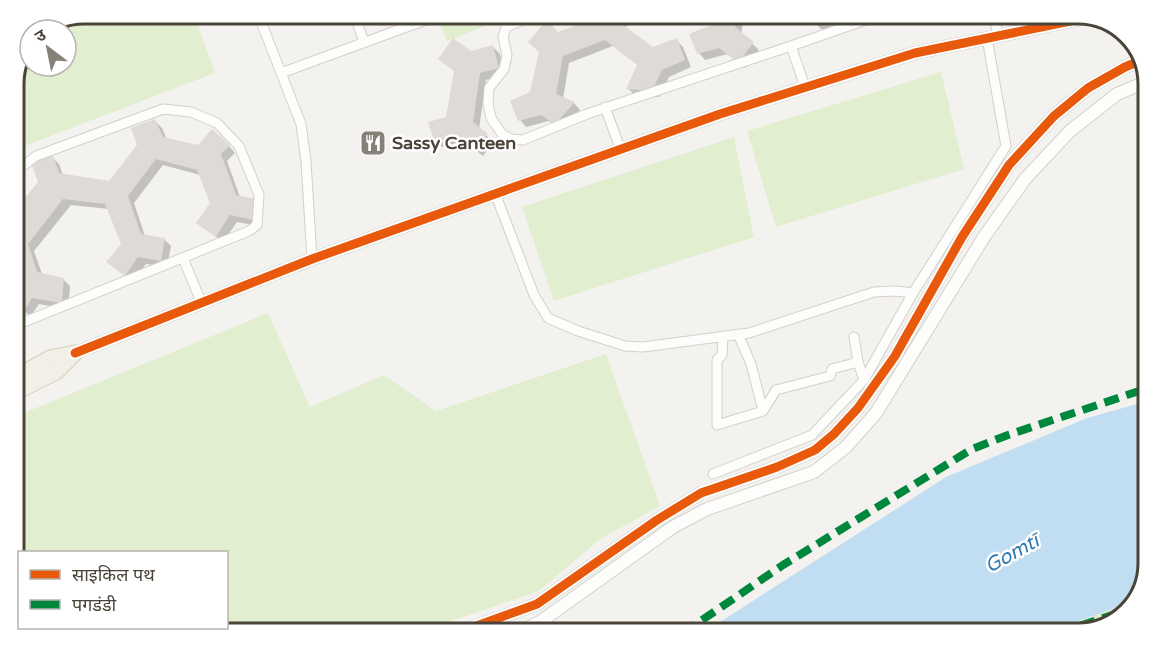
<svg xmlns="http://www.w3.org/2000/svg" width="1162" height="647" font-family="'Varela Round','Noto Sans Devanagari',sans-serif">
	<rect width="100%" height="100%" fill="#f4f2ee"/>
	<path fill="#e1eecf" d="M84,14h110l21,59 -201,77v-70l16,-36v22h36v-36h-22z
		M436,14h80l-69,27z
		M941,72l23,97 -188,58 -29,-96z
		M734,137l20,100 -200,64 -32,-94z
		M268,313l42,94 74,-32 52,36 170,-57 54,152 -61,34 -60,51 -123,42h-332l-23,-5h165v-76h-206l-1,33 -5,-18v-150z
		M1136,601l-22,23 -36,9h-34z"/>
	<path fill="#c0ddf1" d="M1148,401v162l-9,35 -3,3 -92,32h-341l243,-156 141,-59z"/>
	<path fill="#0003" d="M600,14h27l2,2 -3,13 27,20 23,-9 7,7 8,20 -22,10 -10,20 -25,-2 -6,-7 11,-22 -26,-20 -44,17 -6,36 11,4 6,7 -18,20 -13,-9 -23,6 -6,-7 38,-87 41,-15z
		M713,14h32l-4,20 18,16 -14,18 -17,-14 -23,6 -6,-7 11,-26z
		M815,14h31l-4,19 -21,-4 -7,-7z
		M493,47l7,7 5,21 -19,5 -7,49 15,13 -11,14 -19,-15 -22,6 -7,-6 12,-23 8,-46 -15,-13z
		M155,121l7,7 5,12 32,6h30l6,7 -8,8 13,36 19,29 -22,-4 -14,20 -25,-19 13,-20 -11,-28 -37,-10 -29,38 11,33 19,3 7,7 -4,21 -21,-3 -13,17 -18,-13 7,-23 -13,-36 -38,-4 -37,46 8,23 21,5 7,7 -2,23 -29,-5 -8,12 -17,-11v-19l4,-7 -4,-13v-52l26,-32 12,-25 7,7 4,11 47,7z"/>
	<path fill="#dedbd6" d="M599,14h23l-3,8 34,25 24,-9 8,22 -23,10 -10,21 -26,-2 11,-24 -32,-25 -42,16 -7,38 19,8 -20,22 -14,-9 -23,6 -8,-20 20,-9 9,-40 -11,-10 19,-22 11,12 39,-15z
		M711,14h27l-3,13 19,15 -16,21 -19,-15 -22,6 -8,-20 20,-8z
		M814,14h24l-3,13 -23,-5z
		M453,38l18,13 22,-6 6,23 -19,5 -7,49 15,12 -13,17 -19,-16 -22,6 -6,-19 18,-5 8,-46 -16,-12z
		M155,119l8,18 35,8 14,-16 18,16 -9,9 15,41 20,4 -3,21 -23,-5 -14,22 -20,-14 14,-20 -13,-33 -41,-11 -28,37 13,38 24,4 -4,23 -23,-4 -13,19 -19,-14 15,-18 -16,-40 -42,-5 -35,45 9,28 27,6 -2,25 -30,-5 -8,13 -10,-7v-21l2,-4 -2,-8v-60l24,-29 -7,-19 22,-8 6,18 50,8 28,-36 -6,-17z"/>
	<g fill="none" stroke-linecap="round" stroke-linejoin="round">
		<g stroke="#d2d0cb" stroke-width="7">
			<path id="service" d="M1028,14l5,14"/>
		</g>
		<g stroke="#d2d0cb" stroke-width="11">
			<path id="minor" d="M258,14l43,110 5,37 6,98
				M354,14l10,28
				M539,14l-33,13 -3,10 4,18 -3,14 -15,19 -1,16 3,14 11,16 9,5 12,1 64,-26 204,-68
				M992,14l7,22
				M281,73l150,-55
				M805,87l-14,-41 92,-32
				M605,107l15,41
				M14,173l22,-17 127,-47 28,3 26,11 22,23 20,49 -2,30 -8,6 -235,95
				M495,193l39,102 14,23 30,13 47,15 18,1 106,-14 125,-41 22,-1 17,2
				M183,258l19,46
				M738,334l13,30 12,47
				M723,336l-1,19 -5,5v65l46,-14 13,-21 54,-14 2,-7 26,-7 6,18
				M854,337l4,25
				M713,474l99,-39 52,-55 49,-87 93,-147 -19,-108"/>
		</g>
		<g stroke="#d2d0cb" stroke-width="14">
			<path id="tertiary" d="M75,353l237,-94 408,-145 195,-61 175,-36
				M457,633l80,-29 120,-84 44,-27 76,-26 38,-17 19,-16 24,-26 37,-52 67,-119 47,-72 45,-49 34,-28 37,-21 17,-7
				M517,633l23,-11 133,-95 34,-18 107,-37 32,-25 30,-34 108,-176 41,-58 45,-48 47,-37 31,-13"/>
		</g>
		<g stroke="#d6cebb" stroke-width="17">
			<path id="primary" d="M14,378l36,-20 25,-5 -19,19 -42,21"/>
		</g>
		<use href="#service" stroke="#fdfdfc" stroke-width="4.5"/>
		<use href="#minor" stroke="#fdfdfc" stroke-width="9"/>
		<use href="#tertiary" stroke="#fdfdfc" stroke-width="12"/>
		<use href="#primary" stroke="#f2efe6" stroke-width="15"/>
		<path stroke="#00873e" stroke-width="8" stroke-dasharray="15 8" stroke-linecap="butt" d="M683,633l100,-68 189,-116 36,-14 140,-47
			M1059,633l68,-23"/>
		<g stroke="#fff" stroke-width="13">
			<path id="cycleway" d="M75,353l237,-94 408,-145 195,-61 175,-36
				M457,633l80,-29 120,-84 44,-27 76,-26 38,-17 19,-16 24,-26 37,-52 67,-119 47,-72 45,-49 34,-28 37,-21 17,-7"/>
		</g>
		<use href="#cycleway" stroke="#e8590c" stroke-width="9"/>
	</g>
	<defs>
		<g id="restaurant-square" transform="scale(1.35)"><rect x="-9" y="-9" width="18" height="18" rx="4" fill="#868178" stroke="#fff"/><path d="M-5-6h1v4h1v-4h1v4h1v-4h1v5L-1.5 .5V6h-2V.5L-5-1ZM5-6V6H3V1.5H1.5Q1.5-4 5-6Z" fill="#fff"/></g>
	</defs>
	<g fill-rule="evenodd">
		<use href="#restaurant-square" x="373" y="143"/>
	</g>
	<g text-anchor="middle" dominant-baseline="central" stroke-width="5" stroke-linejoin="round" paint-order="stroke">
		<g font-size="18" font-weight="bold" fill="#4b4439" stroke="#fff" text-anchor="start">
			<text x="392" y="143">Sassy Canteen</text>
		</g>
		<g font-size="20" font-style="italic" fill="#2e7ab2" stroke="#fff">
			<text transform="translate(1012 554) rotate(-29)">Gomtī</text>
		</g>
	</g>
	<path d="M0 0H1162V647H0ZM84 24H1078A60 60 0 0 1 1138 84V563A60 60 0 0 1 1078 623H84A60 60 0 0 1 24 563V84A60 60 0 0 1 84 24Z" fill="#fff" fill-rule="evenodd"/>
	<path fill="none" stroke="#4b4439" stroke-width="3" d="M84 24H1078A60 60 0 0 1 1138 84V563A60 60 0 0 1 1078 623H84A60 60 0 0 1 24 563V84A60 60 0 0 1 84 24Z"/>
	<rect x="18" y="551" width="210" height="78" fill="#ffffff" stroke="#b7b4b0" stroke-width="1.5"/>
	<rect x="30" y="570" width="30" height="9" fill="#e8590c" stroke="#b7b4b0" stroke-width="1.5"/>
	<text x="72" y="581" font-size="18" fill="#4b4439">साइकिल पथ</text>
	<rect x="30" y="600" width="30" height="9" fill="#00873e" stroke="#b7b4b0" stroke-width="1.5"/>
	<text x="72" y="611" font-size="18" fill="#4b4439">पगडंडी</text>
	<g transform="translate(48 48) rotate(328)"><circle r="28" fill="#ffffff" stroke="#b7b4b0" stroke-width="1.5"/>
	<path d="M0-4.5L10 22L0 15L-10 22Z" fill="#868178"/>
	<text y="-9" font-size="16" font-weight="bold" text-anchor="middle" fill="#4b4439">उ</text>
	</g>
</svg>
